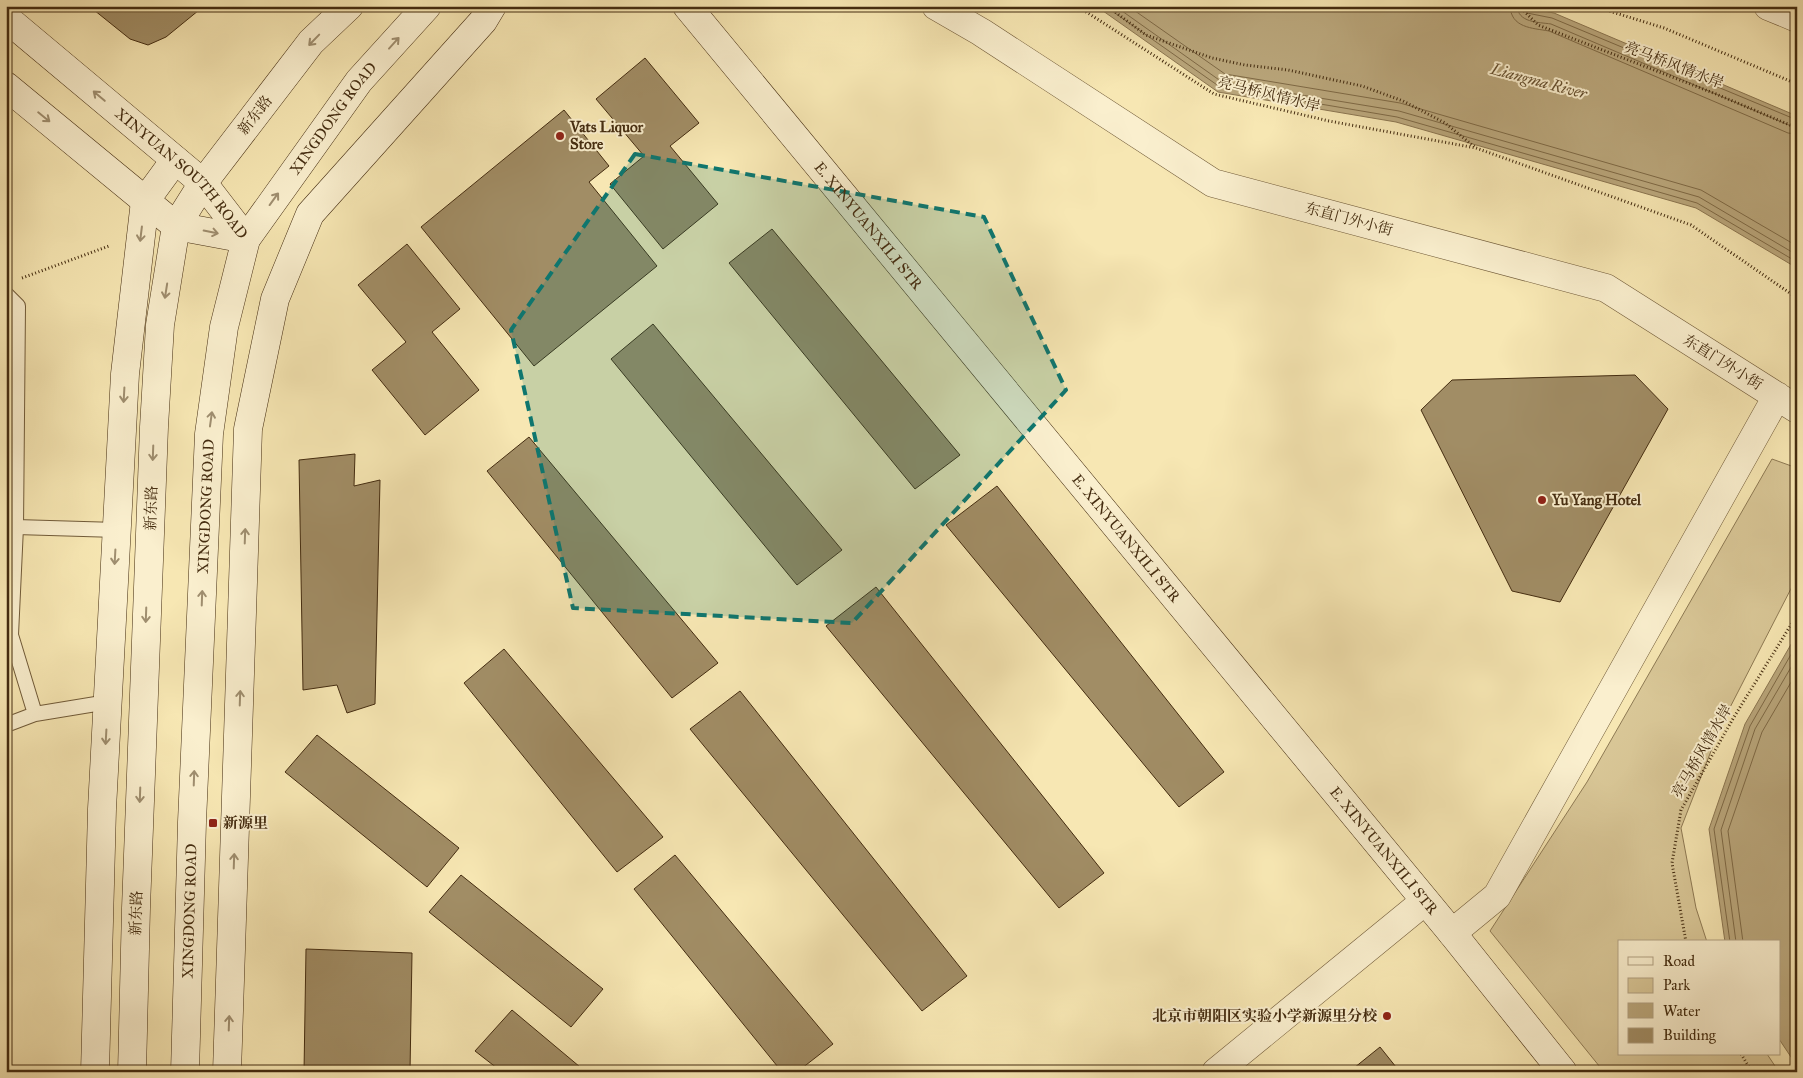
<svg xmlns="http://www.w3.org/2000/svg" width="1803" height="1078" font-family="'IM FELL Great Primer','Noto Serif SC',serif">
	<rect width="100%" height="100%" fill="#f7e7b3"/>
	<filter id="stains"><feTurbulence type="fractalNoise" baseFrequency=".004" numOctaves="4"/><feColorMatrix values="0 0 0 0 .2 0 0 0 0 .09 0 0 0 0 .02 0 0 0 .5 -.17"/></filter>
	<radialGradient id="worn" r=".72"><stop offset=".6" stop-color="#630" stop-opacity="0"/><stop offset="1" stop-color="#630" stop-opacity=".3"/></radialGradient>
	<path fill="#d9c797" stroke="#8e7a54" d="M1772,459l25,9v109l-75,146 -41,105 15,80 11,34h-88v112h148l12,18h-175l-114,-141 97,-149z"/>
	<path fill="#baa77c" stroke="#8b7651" d="M1096,6h420l38,7 243,103v152l-101,-60 -300,-86 -178,-30z
		M1797,634v432l-18,-27v-97h-54l-16,-113 36,-105z"/>
	<g fill="none" stroke-linecap="round" stroke-linejoin="round">
		<path stroke="#7f6a46" stroke-width="1" d="M1105,6l115,81 177,30 300,86 100,59
			M1115,6l107,76 177,29 300,86 98,58
			M1128,6l97,68 175,29 301,87 96,56
			M1510,6c1,22 22,22 39,25l239,102 9,1
			M1517,6c1,17 21,16 34,18l240,102 6,1
			M1524,6v4l3,3 25,5 245,102
			M1730,942l-16,-113 36,-103 47,-82
			M1736,942l-15,-112 34,-101 42,-72
			M1743,942l-15,-111 34,-99 35,-60"/>
	</g>
	<path fill="#a18d65" stroke="#442c10" d="M89,6h53l6,6 6,-6h50l-38,31 -18,8 -18,-6z
		M645,58l54,65 -29,23 48,58 -55,45 -53,-65 34,-28 -48,-57z
		M564,110l45,56 -20,16 68,84 -123,100 -113,-139z
		M772,229l188,226 -45,34 -186,-226z
		M407,244l53,65 -28,23 47,58 -54,45 -53,-65 34,-28 -48,-57z
		M653,324l189,226 -45,35 -186,-226z
		M1635,375l33,34 -108,193 -48,-11 -91,-181 31,-30z
		M529,437l189,226 -46,35 -185,-227z
		M355,454l-1,32 26,-6 -5,224 -28,9 -10,-28 -34,5 -4,-230z
		M997,486l227,286 -45,35 -233,-282z
		M876,587l228,286 -45,35 -233,-282z
		M504,649l159,188 -46,35 -153,-189z
		M740,691l227,285 -45,35 -232,-282z
		M317,735l142,113 -32,39 -142,-115z
		M675,855l158,189 -36,28h-15l-148,-183z
		M461,875l142,114 -32,38 -142,-115z
		M306,949l106,4 -2,119h-106z
		M512,1010l74,62h-84l-27,-21z
		M1380,1047l20,25h-51z"/>
	<g fill="none" stroke-linecap="round" stroke-linejoin="round">
		<g stroke="#715b39" stroke-width="16">
			<path id="lane" d="M6,294l12,12 -2,221 -5,108 24,79
				M16,527l101,3
				M6,725l29,-11 73,-12"/>
		</g>
		<g stroke="#715b39" stroke-width="29">
			<path id="street" d="M936,6l45,26 232,151 393,105 191,121
				M1768,6l29,12
				M1452,933l45,-37 280,-500
				M1216,1072l209,-171"/>
		</g>
		<g stroke="#442c10" stroke-width="29">
			<g id="secondary">
				<path id="s1" d="M687,6l765,927 111,139"/>
				<path id="s2" d="M6,18l197,165 43,56"/>
				<path d="M6,86l170,140 70,13"/>
				<path d="M95,1072l7,-263 23,-435 20,-173 30,-41"/>
				<path d="M132,1072l4,-164 18,-481 6,-102 16,-99 27,-43 108,-141 38,-36"/>
				<path id="s3" d="M185,1072l7,-250 17,-388 15,-107 22,-88 113,-158 68,-75"/>
				<path d="M227,1072l21,-643 27,-130 35,-85 173,-193 9,-15"/>
			</g>
		</g>
		<path stroke="#442c10" stroke-width="3" stroke-dasharray="1 2.5" stroke-linecap="butt" d="M1077,6l137,88 115,27 147,27 215,77 106,73
			M1107,6l39,29 66,23 33,7 43,5 74,16 41,15 42,22 31,25
			M1519,6l19,19 178,69 81,34
			M1593,6l71,22 133,56
			M22,278l87,-32
			M1686,942l-14,-79 9,-53 53,-93 63,-102
			M1741,1054l11,18"/>
		<use href="#lane" stroke="#faefce" stroke-width="14"/>
		<use href="#street" stroke="#faefce" stroke-width="28"/>
		<use href="#secondary" stroke="#faefce" stroke-width="28"/>
	</g>
	<defs><path id="oneway-shaft" d="M-6 0H5M1.5-3L5.5 0L1.5 3" fill="none" stroke-width="1.6" stroke-linecap="round" stroke-linejoin="round" transform="scale(1.25)"/></defs>
	<g stroke="#9f8e6f">
		<use href="#oneway-shaft" transform="translate(314 40) rotate(134)"/>
		<use href="#oneway-shaft" transform="translate(394 43) rotate(-48)"/>
		<use href="#oneway-shaft" transform="translate(99 96) rotate(-140)"/>
		<use href="#oneway-shaft" transform="translate(44 117) rotate(39)"/>
		<use href="#oneway-shaft" transform="translate(274 199) rotate(-54)"/>
		<use href="#oneway-shaft" transform="translate(211 232) rotate(11)"/>
		<use href="#oneway-shaft" transform="translate(141 234) rotate(97)"/>
		<use href="#oneway-shaft" transform="translate(166 291) rotate(99)"/>
		<use href="#oneway-shaft" transform="translate(124 395) rotate(93)"/>
		<use href="#oneway-shaft" transform="translate(211 419) rotate(-82)"/>
		<use href="#oneway-shaft" transform="translate(153 453) rotate(92)"/>
		<use href="#oneway-shaft" transform="translate(245 536) rotate(-88)"/>
		<use href="#oneway-shaft" transform="translate(115 557) rotate(93)"/>
		<use href="#oneway-shaft" transform="translate(202 598) rotate(-88)"/>
		<use href="#oneway-shaft" transform="translate(146 615) rotate(92)"/>
		<use href="#oneway-shaft" transform="translate(240 698) rotate(-88)"/>
		<use href="#oneway-shaft" transform="translate(106 737) rotate(93)"/>
		<use href="#oneway-shaft" transform="translate(194 778) rotate(-88)"/>
		<use href="#oneway-shaft" transform="translate(140 795) rotate(92)"/>
		<use href="#oneway-shaft" transform="translate(234 861) rotate(-88)"/>
		<use href="#oneway-shaft" transform="translate(229 1023) rotate(-88)"/>
	</g>
	<path fill="#0f766e" fill-opacity="0.2" stroke="#0f766e" stroke-width="4" stroke-dasharray="10 6" stroke-linejoin="round" d="M635,154l349,63 82,173 -214,233 -279,-15 -62,-278z"/>
	<g fill="#8f2418" stroke="#faefce" stroke-width="2">
		<circle cx="560" cy="136" r="5"/>
		<circle cx="1542" cy="500" r="5"/>
		<rect x="208" y="818" width="10" height="10" rx="2.5"/>
		<circle cx="1387" cy="1016" r="5"/>
	</g>
	<g text-anchor="middle" dominant-baseline="central" stroke-width="4" stroke-linejoin="round" paint-order="stroke">
		<g font-size="15" fill="#442c10" stroke="#faefce">
			<text transform="translate(1674 65) rotate(21)">亮马桥风情水岸</text>
			<text transform="translate(1269 94) rotate(14)">亮马桥风情水岸</text>
			<text transform="translate(255 115) rotate(-52)">新东路</text>
			<text stroke="none"><textPath href="#s3" startOffset="986">XINGDONG ROAD</textPath></text>
			<text stroke="none"><textPath href="#s2" startOffset="235">XINYUAN SOUTH ROAD</textPath></text>
			<text transform="translate(1349 219) rotate(15)">东直门外小街</text>
			<text stroke="none"><textPath href="#s1" startOffset="285">E. XINYUANXILI STR</textPath></text>
			<text transform="translate(1723 362) rotate(32)">东直门外小街</text>
			<text stroke="none"><textPath href="#s3" startOffset="566">XINGDONG ROAD</textPath></text>
			<text transform="translate(151 508) rotate(-88)">新东路</text>
			<text stroke="none"><textPath href="#s1" startOffset="690">E. XINYUANXILI STR</textPath></text>
			<text transform="translate(1702 751) rotate(-60)">亮马桥风情水岸</text>
			<text stroke="none"><textPath href="#s1" startOffset="1095">E. XINYUANXILI STR</textPath></text>
			<text stroke="none"><textPath href="#s3" startOffset="161">XINGDONG ROAD</textPath></text>
			<text transform="translate(136 913) rotate(-88)">新东路</text>
		</g>
		<g font-size="15" font-weight="bold" fill="#442c10" stroke="#faefce" text-anchor="start">
			<text x="570" y="127">Vats Liquor<tspan x="570" dy="17">Store</tspan></text>
			<text x="1552" y="500">Yu Yang Hotel</text>
			<text x="223" y="823">新源里</text>
			<text x="1377" y="1016" text-anchor="end">北京市朝阳区实验小学新源里分校</text>
		</g>
		<g font-size="16" font-style="italic" fill="#675130" stroke="#faefce">
			<text transform="translate(1539 81) rotate(15)">Liangma River</text>
		</g>
	</g>
	<rect width="1803" height="1078" fill="none" stroke="#f7e7b3" stroke-width="25"/>
	<rect x="8" y="8" width="1788" height="1063" fill="none" stroke="#442c10" stroke-width="2.5"/>
	<rect x="12" y="12" width="1778" height="1053" fill="none" stroke="#442c10"/>
	<rect x="1618" y="940" width="162" height="115" fill="#faefce" stroke="#b1a182"/>
	<rect x="1628" y="957" width="25" height="8" fill="#faefce" stroke="#b1a182"/>
	<text x="1663" y="966" font-size="15" fill="#442c10">Road</text>
	<rect x="1628" y="978" width="25" height="15" fill="#d9c797" stroke="#b1a182"/>
	<text x="1663" y="990" font-size="15" fill="#442c10">Park</text>
	<rect x="1628" y="1003" width="25" height="15" fill="#baa77c" stroke="#b1a182"/>
	<text x="1663" y="1016" font-size="15" fill="#442c10">Water</text>
	<rect x="1628" y="1028" width="25" height="15" fill="#a18d65" stroke="#b1a182"/>
	<text x="1663" y="1040" font-size="15" fill="#442c10">Building</text>
	<rect width="100%" height="100%" filter="url(#stains)"/>
	<rect width="100%" height="100%" fill="url(#worn)"/>
</svg>
